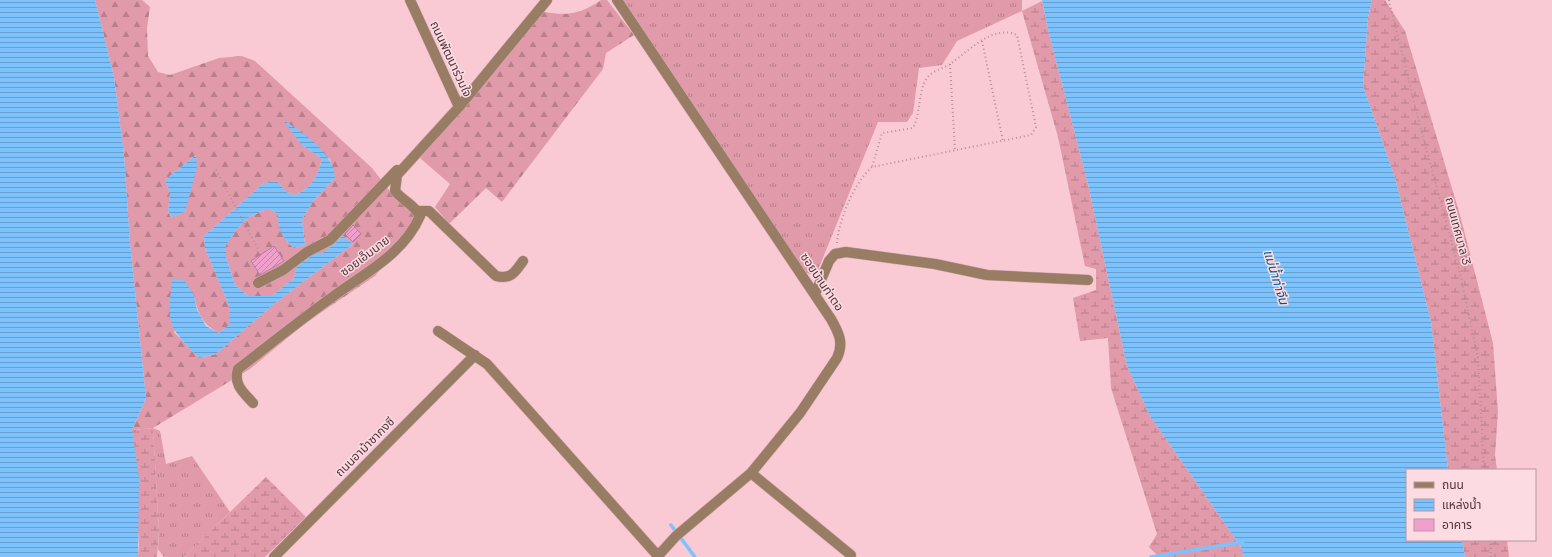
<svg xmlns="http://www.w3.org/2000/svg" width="1552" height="557" font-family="'Space Grotesk','Noto Sans Thai',sans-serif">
	<defs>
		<pattern id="grass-tufts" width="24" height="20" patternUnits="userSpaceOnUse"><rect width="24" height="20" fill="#e19aa9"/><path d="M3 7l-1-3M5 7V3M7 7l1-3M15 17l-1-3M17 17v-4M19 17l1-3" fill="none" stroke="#b97e8b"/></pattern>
		<pattern id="forest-firs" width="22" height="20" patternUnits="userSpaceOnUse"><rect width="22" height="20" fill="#e19aa9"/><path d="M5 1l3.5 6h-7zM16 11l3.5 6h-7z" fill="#b97e8b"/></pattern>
		<pattern id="wetland-marsh" width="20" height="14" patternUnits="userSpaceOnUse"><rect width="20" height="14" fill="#e19aa9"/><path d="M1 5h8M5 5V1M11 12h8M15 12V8" fill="none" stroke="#b97e8b"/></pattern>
		<pattern id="water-rules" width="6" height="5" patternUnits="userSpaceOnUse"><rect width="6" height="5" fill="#7cc2fd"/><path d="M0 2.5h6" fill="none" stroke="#689ece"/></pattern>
		<pattern id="building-hatch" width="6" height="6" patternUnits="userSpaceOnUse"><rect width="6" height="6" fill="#f0a0cc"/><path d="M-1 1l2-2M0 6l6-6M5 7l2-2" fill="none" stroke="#c583a7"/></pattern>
	</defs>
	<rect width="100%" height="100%" fill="#f9cad3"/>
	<path fill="url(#grass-tufts)" d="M622,0h400v11l-65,30 -15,24 -23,3 -6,45 -6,9h-29l-62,153 -10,-2z
		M153,428l7,3 6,33 26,-8 38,56 -46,45h-20l-6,-8 1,-18z"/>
	<path fill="url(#forest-firs)" fill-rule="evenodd" d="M95,0h47l8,7 -3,21 1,28 10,16 12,3 49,-17 23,-2 13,5 117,107 24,31 29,16 -50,61 -71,48 -54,45 -97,59 -21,2 14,-32 -16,-155 -6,-88 -10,-78zM301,144l29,15 5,19 -21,22 -12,19 3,26 -11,3 -7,-6 -9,-28 -7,-4h-7l-16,8 -11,11 -11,15v13l9,28 13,11h24l22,-18 3,-13 26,-12 20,-17 10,8 -79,60 -58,50 -17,4 -25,-26 20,-37c4,19 8,29 25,38l12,-9 -2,-18 -24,-58 -1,-12 60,-53 13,-2 9,11 9,3c18,-8 22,-18 27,-36zM196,155l-11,57 -14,5 -3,-6 2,-18 -5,-13z
		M601,0h6l27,35 -28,18 -3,16 -101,133 -16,-14 -37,36 -14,-17 15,-23 -30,-26 124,-146c24,4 37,2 57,-12z"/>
	<path fill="url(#wetland-marsh)" d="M1372,0h13l20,31 55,184 33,128 5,69 -3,43 2,15h-49l-17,-148 -36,-144 -32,-92 5,-68z
		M1042,1l6,29 40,154 39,182 23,50 91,131 3,10h-85l-10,-10 8,-13 -46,-146 -3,-50 -28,3 -7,-43 23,-8v-21l-11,-3 -27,-129 -36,-126z
		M153,428l6,103 -2,26h-19l1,-12 -7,-115z
		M266,477l40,40 -41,40h-81z
		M1462,540h45l2,17h-44z"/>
	<path fill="url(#water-rules)" d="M0,0h95l19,77 10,78 6,88 16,155 -14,32 7,48 -1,79h-138z
		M1042,0h330l-4,18 -5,68 32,92 36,144 17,148h-41v70h55l3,17h-221l-3,-10 -91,-131 -23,-50 -39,-182 -40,-154z
		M283,120c20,12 52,34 52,58l-21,22 -12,19 3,26 -11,3c-12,-11 -16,-17 -16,-34l-7,-4h-7l-16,8 -11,11 -11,16v12l9,28 13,11h24l22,-18 3,-13 15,-13 11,1 20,-17 10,8 -79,60 -58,50 -17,4c-32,-33 -32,-32 -27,-78h12l10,15 3,15 9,16 13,7 11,-9 -1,-18 -24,-58 -1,-12 60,-53 13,-2 9,11 9,3c18,-8 22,-18 27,-36l-21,-15z
		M196,155l1,12 -12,45 -13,5 -4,-6 2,-18 -5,-13z"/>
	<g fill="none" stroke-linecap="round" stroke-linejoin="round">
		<path stroke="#7cc2fd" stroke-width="3.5" d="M671,525l24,32
			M1151,557l92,-15"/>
	</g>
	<path fill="url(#building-hatch)" stroke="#bb7b9e" d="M353,225l8,9 -8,8 -8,-8z
		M274,246l10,15 -24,14 -9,-14z"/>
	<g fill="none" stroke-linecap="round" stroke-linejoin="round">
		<g stroke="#d4a9b1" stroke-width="11">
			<path id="minor" d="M410,0l49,107
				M617,0l214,319c8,14 13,24 6,39l-37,55 -49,60 -75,63 -19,21
				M417,211h12l67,65c15,4 19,-4 27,-15
				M258,283l25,-13 24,-18 23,-12 67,-70
				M815,294l14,-33 6,-7 11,-2 89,12 52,11 101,5
				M438,331l49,33 171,192
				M253,403c-10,-11 -20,-19 -15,-34 31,-24 61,-48 93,-71 32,-24 72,-43 89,-82 -5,-11 -17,-15 -25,-25l2,-16 62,-68 88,-107
				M751,473l100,82
				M274,557l201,-202"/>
		</g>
		<path stroke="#b68e96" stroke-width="2" stroke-dasharray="1 3" stroke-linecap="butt" d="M1389,0l31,126 40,147 18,85 6,112
			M982,41l21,100
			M950,64l5,86
			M216,170l43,81
			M837,243c2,-23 17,-61 35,-76l159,-32 5,-8 -19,-92c-24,-11 -48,16 -67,29 -6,4 -18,7 -23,14 -9,12 -6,35 -14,50l-31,5 -10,34
			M1490,540l1,17"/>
		<use href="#minor" stroke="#987d64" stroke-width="10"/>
	</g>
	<g text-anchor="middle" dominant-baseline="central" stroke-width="3" stroke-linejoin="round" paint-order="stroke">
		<g font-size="12" fill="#513339" stroke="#fcdce2">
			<text transform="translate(451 59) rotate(65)">ถนนพัฒนาร่วมใจ</text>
			<text transform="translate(1458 231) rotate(75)">ถนนเทศบาล 3</text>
			<text transform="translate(365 256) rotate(-37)">ซอยเอ็มนาย</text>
			<text transform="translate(822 282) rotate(56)">ซอยบ้านท่าตอ</text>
			<text transform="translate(365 447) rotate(-45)">ถนนอาม้าซากงซี</text>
		</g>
		<g font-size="13" font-style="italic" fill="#00568b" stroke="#fcdce2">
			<text transform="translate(1276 277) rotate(73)">แม่น้ำท่าจีน</text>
		</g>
	</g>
	<rect x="1406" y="469" width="130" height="72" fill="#fcdce2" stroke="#b8989e"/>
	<rect x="1414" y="482" width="20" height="6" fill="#987d64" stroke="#b8989e"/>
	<text x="1442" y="489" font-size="12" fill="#513339">ถนน</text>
	<rect x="1414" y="499" width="20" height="12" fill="url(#water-rules)" stroke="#b8989e"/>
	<text x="1442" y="509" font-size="12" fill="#513339">แหล่งน้ำ</text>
	<rect x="1414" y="519" width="20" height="12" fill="#f0a0cc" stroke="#b8989e"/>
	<text x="1442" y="529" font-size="12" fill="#513339">อาคาร</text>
</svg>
